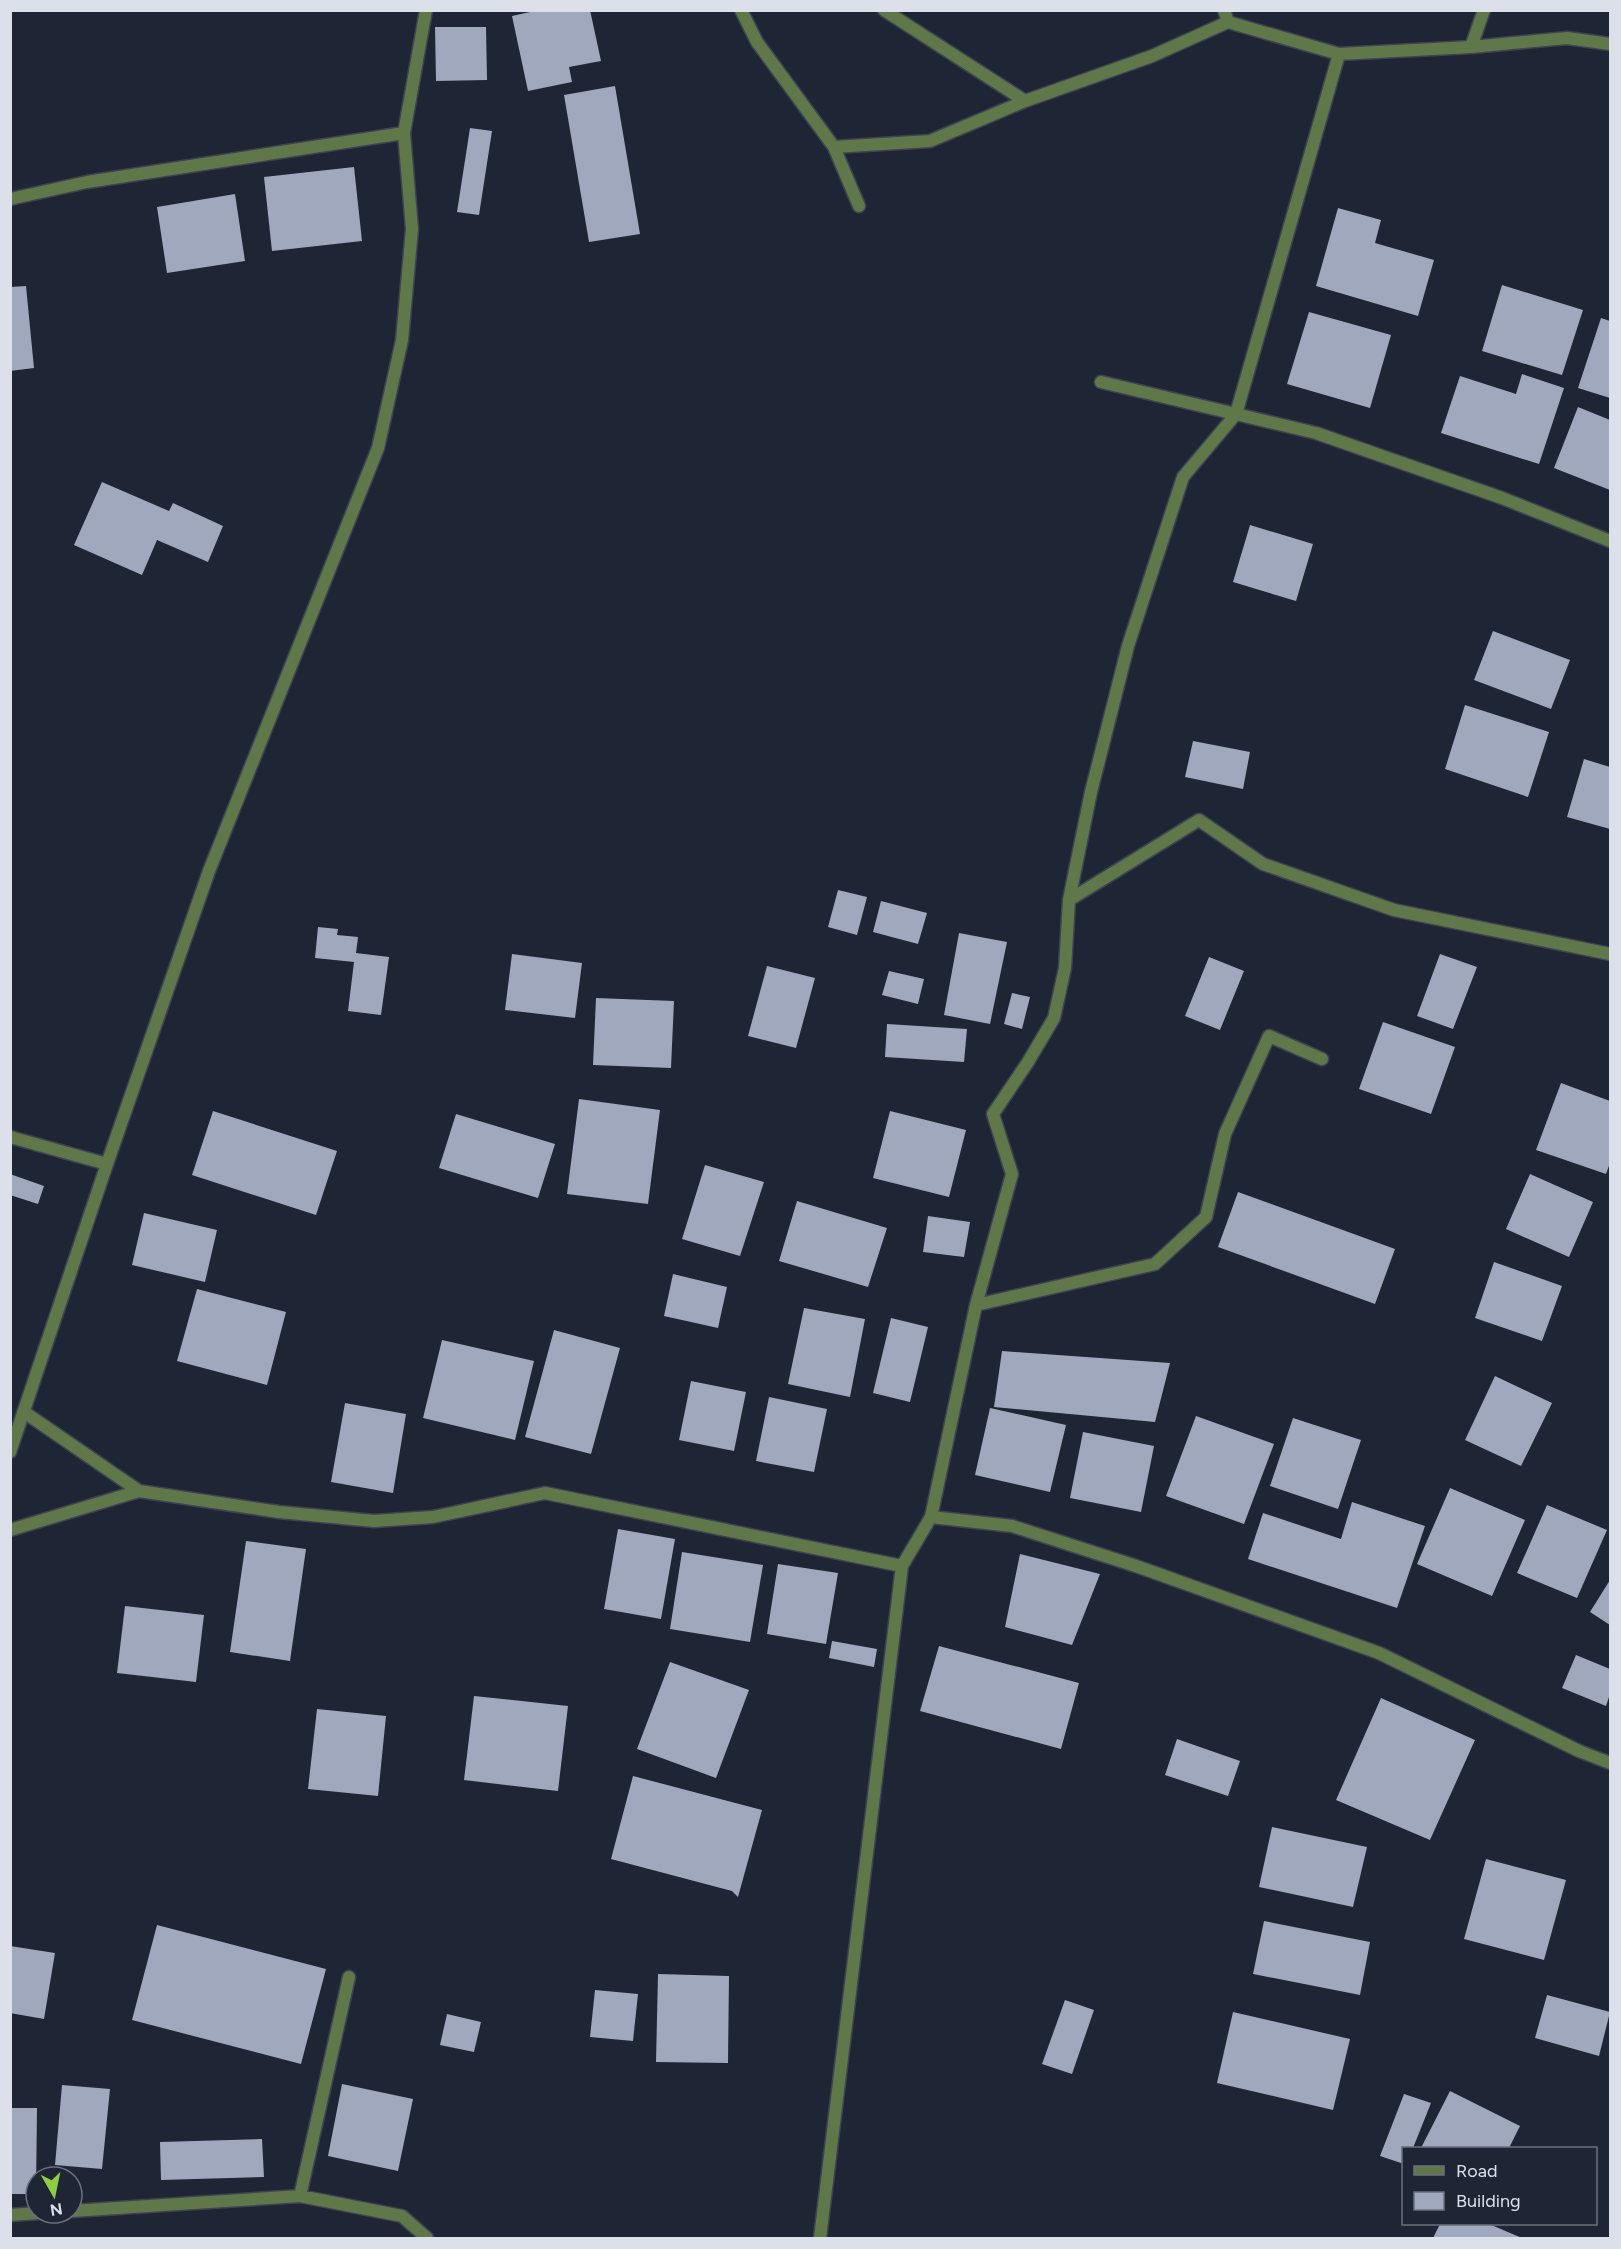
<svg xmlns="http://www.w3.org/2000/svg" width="1621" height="2249" font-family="Figtree,sans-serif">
	<rect width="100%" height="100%" fill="#1e2534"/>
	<path fill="#9fa8bc" d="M539,10h51l11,51 -32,6 3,15 -44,9 -16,-75z
		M435,27h51l1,53 -51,1z
		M615,86l25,148 -51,8 -25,-147z
		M470,128l22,3 -13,84 -22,-3z
		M354,167l8,74 -90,10 -8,-74z
		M235,194l10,67 -78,12 -10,-66z
		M1338,208l43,12 -6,23 59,17 -16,56 -102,-30z
		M1502,285l81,25 -21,65 -80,-24z
		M26,286l8,82 -24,3v-84z
		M1309,312l82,23 -21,73 -83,-24z
		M1601,318l9,3v77l-32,-10z
		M1522,374l42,14 -25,76 -98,-31 19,-57 56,18z
		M1578,407l32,13v70l-56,-22z
		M102,482l67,29 4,-8 50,23 -15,36 -51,-22 -15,35 -68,-30z
		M1250,525l63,19 -17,57 -63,-19z
		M1493,631l77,29 -19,49 -77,-29z
		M1465,705l84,27 -21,65 -83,-28z
		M1193,741l57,11 -7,37 -58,-12z
		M1584,759l26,8v62l-43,-12z
		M838,890l29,7 -10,38 -29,-8z
		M881,901l46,12 -9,31 -45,-12z
		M318,927l20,2 -1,6 21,2 -2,16 33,4 -8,58 -33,-4 6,-49 -39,-4z
		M959,933l48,9 -17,82 -46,-9z
		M512,954l70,9 -7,55 -70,-8z
		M1440,954l37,13 -24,62 -36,-13z
		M1209,957l35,14 -24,59 -35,-14z
		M767,966l48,12 -19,70 -48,-12z
		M889,971l35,8 -6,25 -36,-9z
		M1012,993l18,4 -8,32 -18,-5z
		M596,998l78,3 -3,67 -78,-3z
		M1383,1022l72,25 -24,67 -72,-25z
		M887,1024l80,5 -3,33 -79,-5z
		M1561,1083l49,18v62l-4,11 -70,-24z
		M579,1099l81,11 -12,94 -81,-10z
		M213,1111l124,40 -21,64 -124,-40z
		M890,1111l76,19 -17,67 -76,-19z
		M456,1114l99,30 -17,54 -99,-30z
		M705,1165l59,17 -24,74 -58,-17z
		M10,1174l34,12 -6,18 -28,-9z
		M1530,1174l63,28 -24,55 -63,-28z
		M1238,1192l157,57 -20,55 -157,-57z
		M797,1201l90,27 -19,59 -89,-26z
		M144,1213l73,17 -12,52 -73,-17z
		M928,1216l42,6 -6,35 -41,-5z
		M1494,1262l68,24 -20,55 -67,-23z
		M673,1274l54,13 -9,41 -54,-12z
		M197,1289l89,23 -19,73 -90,-24z
		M804,1308l61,11 -15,78 -62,-13z
		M891,1318l37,9 -18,75 -37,-9z
		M554,1330l66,18 -29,106 -66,-17z
		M442,1340l92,21 -19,79 -92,-22z
		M1002,1351l168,12 -15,59 -161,-15z
		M1495,1376l57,27 -31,63 -56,-26z
		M691,1381l55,11 -12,59 -55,-11z
		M769,1397l58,12 -13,63 -58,-11z
		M345,1403l61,11 -13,79 -62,-11z
		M990,1408l76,17 -16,67 -75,-17z
		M1196,1416l78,28 -30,80 -78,-28z
		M1293,1418l68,22 -23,69 -68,-23z
		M1083,1432l71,14 -13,66 -71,-14z
		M1450,1488l75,32 -33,76 -75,-32z
		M1352,1502l73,24 -28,82 -149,-49 15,-46 78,26z
		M1547,1505l60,25 -30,68 -60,-25z
		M618,1529l57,10 -14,80 -57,-10z
		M246,1541l60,8 -16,112 -60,-9z
		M682,1552l81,13 -13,77 -80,-13z
		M1020,1554l80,20 -28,71 -67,-18z
		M778,1564l60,9 -12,71 -59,-10z
		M1610,1580v45l-20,-13z
		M125,1606l79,9 -8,67 -79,-9z
		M832,1641l45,8 -3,18 -45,-9z
		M939,1646l140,37 -18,66 -141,-38z
		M1576,1655l34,14v25l-4,12 -44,-18z
		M670,1662l79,28 -33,88 -79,-29z
		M474,1696l94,10 -10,85 -94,-11z
		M1381,1698l94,42 -45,100 -94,-40z
		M317,1709l69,7 -8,80 -70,-7z
		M1177,1739l63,22 -12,35 -63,-21z
		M633,1776l129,34 -24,87 -6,-6 -121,-32z
		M1272,1827l95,20 -14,60 -94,-20z
		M1486,1859l80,21 -22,80 -80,-21z
		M1264,1921l106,21 -10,53 -107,-21z
		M157,1925l169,44 -25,95 -169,-44z
		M10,1946l45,7 -11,66 -34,-6z
		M658,1974l71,2 -1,87 -72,-1z
		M595,1990l43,4 -5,47 -43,-4z
		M1547,1995l63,17 -11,44 -64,-18z
		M1065,2000l29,10 -22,64 -30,-10z
		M1233,2012l117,27 -17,71 -116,-27z
		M447,2014l34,8 -7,30 -34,-7z
		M342,2084l71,15 -15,72 -70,-15z
		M62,2085l48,4 -8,80 -47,-4z
		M1450,2091l70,35 -11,22h-88z
		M1404,2094l27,9 -18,45h-9v16l-24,-8z
		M10,2108h27l-1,86h-26z
		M262,2139l2,38 -103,3 -1,-38z
		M1440,2224h49l33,14h-89z"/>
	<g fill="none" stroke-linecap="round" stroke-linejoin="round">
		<g stroke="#3c4351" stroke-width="15">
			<path id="minor" d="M741,10l16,32 77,105 96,-6 95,-40 127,-45 76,-34 111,32 132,-7 96,-9 43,6
				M884,10l141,91
				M1224,10l4,12
				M1471,47l13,-37
				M834,147l25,59
				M10,199l77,-17 317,-49
				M1101,382l215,51 186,65 108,43
				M1069,900l130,-80 64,44 131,46 216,44
				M10,1137l97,27
				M976,1305l179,-41 51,-47 19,-83 44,-98 53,23
				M24,1412l115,79 140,21 95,9 59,-4 112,-24 357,73
				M10,1452l97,-288 102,-293 169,-423 24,-108 10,-111 -8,-96 22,-123
				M931,1517l81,9 124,40 243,87 200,98 31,12
				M10,1530l129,-39
				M300,2196l49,-219
				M72,2211l228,-15 102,20 25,22
				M10,2215l29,-2
				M820,2238l82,-672 29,-49 45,-212 36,-131 -19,-60 35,-52 26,-44 11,-50 4,-68 22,-108 37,-146 55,-169 53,-63 103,-360"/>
		</g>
		<use href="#minor" stroke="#60774a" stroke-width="12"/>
	</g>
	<rect width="1621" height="2249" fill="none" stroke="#dbe0ea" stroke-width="24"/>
	<rect x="1402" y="2147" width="195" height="78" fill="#1e2534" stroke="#6a707d" stroke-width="1.5"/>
	<rect x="1414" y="2166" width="30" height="9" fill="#60774a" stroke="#6a707d" stroke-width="1.5"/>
	<text x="1456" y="2177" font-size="18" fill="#dbe0ea">Road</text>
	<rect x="1414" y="2192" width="30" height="18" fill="#9fa8bc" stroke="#6a707d" stroke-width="1.5"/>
	<text x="1456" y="2207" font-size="18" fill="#dbe0ea">Building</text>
	<g transform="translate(54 2195) rotate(171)"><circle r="28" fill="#1e2534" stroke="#6a707d" stroke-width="1.5"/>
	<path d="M0-4.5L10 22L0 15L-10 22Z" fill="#8ece43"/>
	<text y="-9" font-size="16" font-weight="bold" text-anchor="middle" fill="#dbe0ea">N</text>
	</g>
</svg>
